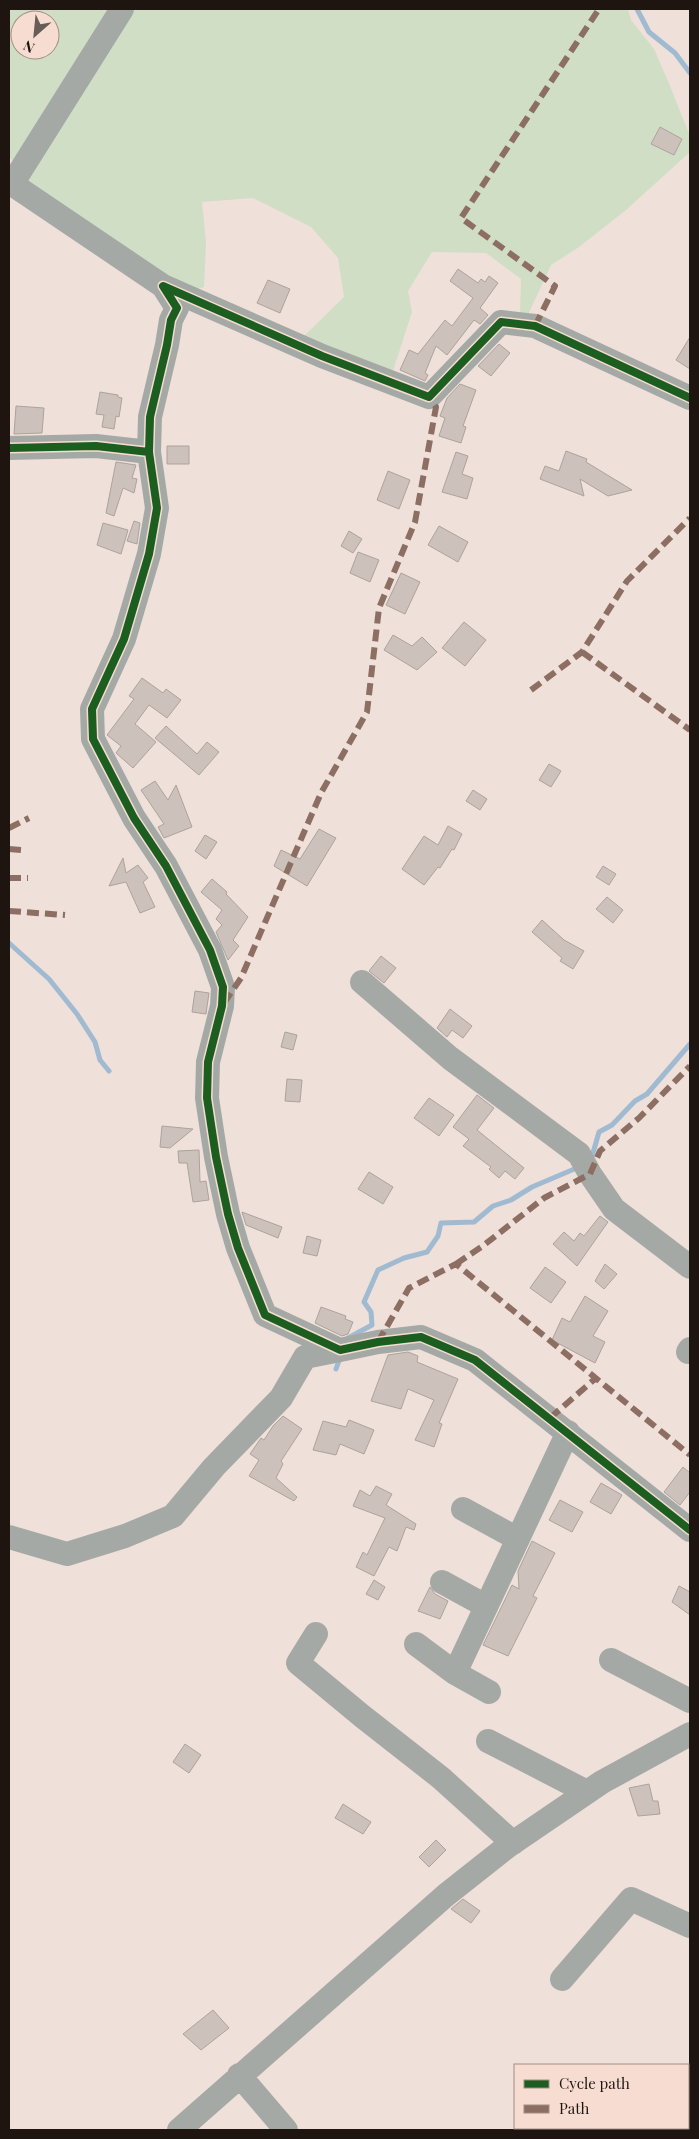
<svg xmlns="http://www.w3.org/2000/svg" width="699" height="2139" font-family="'Playfair Display',serif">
	<rect width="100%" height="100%" fill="#efe0d9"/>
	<path fill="#d1dec6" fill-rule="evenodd" d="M9,9h619l3,11 23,29 14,32 22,55v16l-64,58 -47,37 -28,18 -24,52 -7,-2 1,-36 -35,-26 -54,-1 -24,39 4,21 -21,65 -90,-38 43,-42 -6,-39 -27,-31 -58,-29 -51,4 4,41 -2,44 -19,6 -166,-108 4,-15 -14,-13zM20,20h30v30h-30z"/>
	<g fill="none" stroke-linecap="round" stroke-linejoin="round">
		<path stroke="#a0bad2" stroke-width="5" d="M637,9l12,23 26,21 15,20
			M9,943l40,36 28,35 18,28 5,18 9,11
			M591,1160l8,-28 13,-7 23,-24 12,-7 43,-50
			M348,1338l24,-13 -1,-13 -7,-10 14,-32 26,-12 23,-6 11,-16 3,-13 33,-1 19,-16 18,-6 21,-13 47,-20
			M336,1369l4,-11"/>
	</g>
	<path fill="#ccc1bb" stroke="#ada29d" d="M660,127l22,12 -8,16 -23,-11z
		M458,269l20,14 3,-4 4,3 4,-6 9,7 -18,25 8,7 -8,9 -6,-4 -27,35 -11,-9 -11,27 3,2 -3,6 -25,-11 9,-20 9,4 27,-34 7,6 21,-28 -23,-17z
		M268,280l22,9 -10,24 -23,-10z
		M690,337v32l-14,-9z
		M499,344l11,9 -19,23 -13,-10z
		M460,384l16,6 -13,36 3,1 -5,16 -22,-7 6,-18 -5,-2 7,-18z
		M100,392l18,3v2l4,1 -3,19 -3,-1 -2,13 -12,-2 2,-12 -8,-1z
		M16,406l28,2 -2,25 -28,1z
		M167,446h22v18h-22z
		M566,451l21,8 -1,3 46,28 -24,6 -28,-17 4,17 -44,-17 5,-13 14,5z
		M456,452l12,4 -6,18 11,4 -6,21 -25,-7z
		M116,462l20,3 -4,13 5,1 -3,14 -11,-5 -9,28 -8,-3z
		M388,471l22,9 -11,29 -22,-9z
		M134,521l6,2 -3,21 -10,-3z
		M103,523l25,7 -7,24 -24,-9z
		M439,526l29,16 -10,20 -30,-17z
		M349,531l13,8 -9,14 -12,-7z
		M358,552l21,8 -9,22 -20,-9z
		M401,573l19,9 -15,32 -19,-9z
		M464,622l22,18 -21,26 -23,-18z
		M393,635l19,11 10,-9 15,15 -20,18 -33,-20z
		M142,678l21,15 3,-4 15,11 -14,18 -18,-13 -14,19 21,18 -23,26 -17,-15 5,-7 -14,-11 27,-36 -5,-3z
		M166,726l31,28 10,-12 12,10 -20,23 -44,-37z
		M549,764l12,7 -10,16 -12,-7z
		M155,781l13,19 8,-15 16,42 -28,11 -6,-11 6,-3 -23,-34z
		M473,790l14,9 -7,11 -14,-9z
		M448,826l14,8 -8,16 -2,-1 -12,19 -2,-1 -14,18 -22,-16 22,-33 14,9z
		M319,829l17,9 -29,48 -33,-20 7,-16 19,9z
		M205,835l12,7 -11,17 -11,-8z
		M123,858l3,15 12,-8 10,13 -5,4 12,25 -15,6 -14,-31 -17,4z
		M603,866l13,8 -7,11 -13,-8z
		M212,879l15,13 -1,2 22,23 -15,23 6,6 -11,14 -12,-28 6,-7 -6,-6 6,-9 -21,-18z
		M607,897l16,13 -10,13 -17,-14z
		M542,920l22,20 20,11 -11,18 -13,-8 2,-3 -30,-26z
		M381,956l15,12 -12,15 -15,-12z
		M195,991l14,2 -3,21 -14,-2z
		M450,1009l22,17 -9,12 -11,-8 -5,7 -10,-9z
		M285,1032l12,3 -4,15 -12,-3z
		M287,1079l15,1 -2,22 -15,-1z
		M477,1095l17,13 -17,22 47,38 -9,11 -10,-8 -6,7 -10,-9 2,-2 -28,-21 6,-7 -16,-12z
		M429,1098l25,17 -15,21 -25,-18z
		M162,1126l31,3 -23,19 -10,-1z
		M199,1150l1,32 6,-1 3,19 -16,2 -6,-39h-8l-1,-12z
		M369,1172l24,15 -10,17 -25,-15z
		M242,1212l40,15 -4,11 -32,-13z
		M600,1216l8,6 -31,44 -24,-22 11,-12 10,9 6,-8 4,3z
		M307,1236l14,4 -4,16 -14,-3z
		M605,1264l12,10 -13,15 -9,-8z
		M545,1267l21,15 -15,21 -21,-15z
		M585,1296l23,15 -15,25 12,6 -10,21 -43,-23 10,-22 8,4z
		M321,1307l25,9 -1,3 8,3 -5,12 -6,2 -27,-13z
		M408,1352l10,4 -1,6 41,17 -19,44 3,1 -8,23 -19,-7 19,-40 -26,-11 -7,20 -30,-8 17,-46z
		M283,1416l19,13 -21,32 2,3 -7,14 21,19 -3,4 -45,-25 10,-16 -9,-6 11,-16 3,2 9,-14z
		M349,1420l25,10 -10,24 -24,-10 -4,11 -23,-5 10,-29 23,6z
		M683,1467l7,6v19l-10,13 -16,-13z
		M601,1483l21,12 -11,19 -21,-12z
		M376,1486l16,8 -6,11 30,19 -2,6 -8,-3 -9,24 -8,-4 -15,29 -18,-9 7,-15 4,3 18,-37 -32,-12 7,-16 10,6z
		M560,1500l23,12 -11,20 -23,-12z
		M532,1541l23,12 -22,43 4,2 -29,58 -25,-11 29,-60 7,4 -1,-18z
		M374,1580l11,7 -7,13 -12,-6z
		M679,1586l11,6v23l-18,-13z
		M430,1587l5,7 13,7 -8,18 -22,-8z
		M185,1744l16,11 -12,18 -16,-11z
		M649,1784l4,17h5l2,13 -22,2 -9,-28z
		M343,1804l28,18 -8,12 -28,-16z
		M436,1840l10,10 -17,17 -10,-10z
		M463,1899l17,12 -9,12 -20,-14z
		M213,2010l16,18 -28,22 -18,-16z"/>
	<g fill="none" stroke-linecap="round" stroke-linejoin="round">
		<path stroke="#a5a9a6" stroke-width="24" d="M122,9l-110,175 151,102
			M9,448l87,-2 53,6 1,-35 17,-72 4,-25 6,-12 -14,-22 159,70 107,41 72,-75 34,4 155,72
			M149,452l8,56 -8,46 -25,85 -32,70 1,30 41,79 32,48 44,84 13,37 -1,19 -14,56 -1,36 9,59 12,57 10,34 27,67 75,35 38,-8 43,-5 54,23 215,170
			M362,982l88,76 129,96 11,20 24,35 76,58
			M688,1352l2,-3
			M463,1509l55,30
			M9,1537l58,17 58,-18 48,-20 41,-49 67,-69 24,-41 35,-7
			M442,1582l44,24
			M316,1634l-18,29 64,53 79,62 72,65
			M416,1644l39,29
			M611,1660l79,41
			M489,1692l-34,-19 113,-241
			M488,1741l99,51
			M562,1979l69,-80 59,27
			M239,2075l47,55
			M179,2130l267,-235 62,-49 94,-64 88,-48"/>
		<path stroke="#8d6e63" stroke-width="6" stroke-dasharray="12 6" stroke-linecap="butt" d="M535,326l20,-40 -94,-68 138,-209
			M582,652l108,78
			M531,690l51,-38 45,-71 63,-63
			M9,828l20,-10
			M9,849l13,1
			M9,878h19
			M9,911l56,4
			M224,1003l17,-25 80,-185 46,-81 12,-104 36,-86 21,-115 -7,-10
			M456,1264l28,-19 60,-47 46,-24 10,-23 39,-33 51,-52
			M378,1342l31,-54 47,-24 234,191
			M550,1418l46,-40"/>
		<g stroke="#f7ddd1" stroke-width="11">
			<path id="cycleway" d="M9,448l87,-2 53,6 1,-35 17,-72 4,-25 6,-12 -14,-22 159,70 107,41 72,-75 34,4 155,72
				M149,452l8,56 -8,46 -25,85 -32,70 1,30 41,79 32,48 44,84 13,37 -1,19 -14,56 -1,36 9,59 12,57 10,34 27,67 75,35 38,-8 43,-5 54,23 215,170"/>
		</g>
		<use href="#cycleway" stroke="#1b5e20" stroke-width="8"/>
	</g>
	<rect width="699" height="2139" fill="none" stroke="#1e1511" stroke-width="20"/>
	<rect x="514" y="2064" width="175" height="65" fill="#f7ddd1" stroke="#a08d84"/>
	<rect x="524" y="2080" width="25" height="8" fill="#1b5e20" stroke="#a08d84"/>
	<text x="559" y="2089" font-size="15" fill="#1e1511">Cycle path</text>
	<rect x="524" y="2105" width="25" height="8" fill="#8d6e63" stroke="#a08d84"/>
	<text x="559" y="2114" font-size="15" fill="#1e1511">Path</text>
	<g transform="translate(35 35) rotate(207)"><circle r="24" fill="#f7ddd1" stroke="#a08d84"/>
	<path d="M0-4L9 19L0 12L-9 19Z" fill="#675c57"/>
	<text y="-8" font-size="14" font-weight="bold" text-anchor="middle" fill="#1e1511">N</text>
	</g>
</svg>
